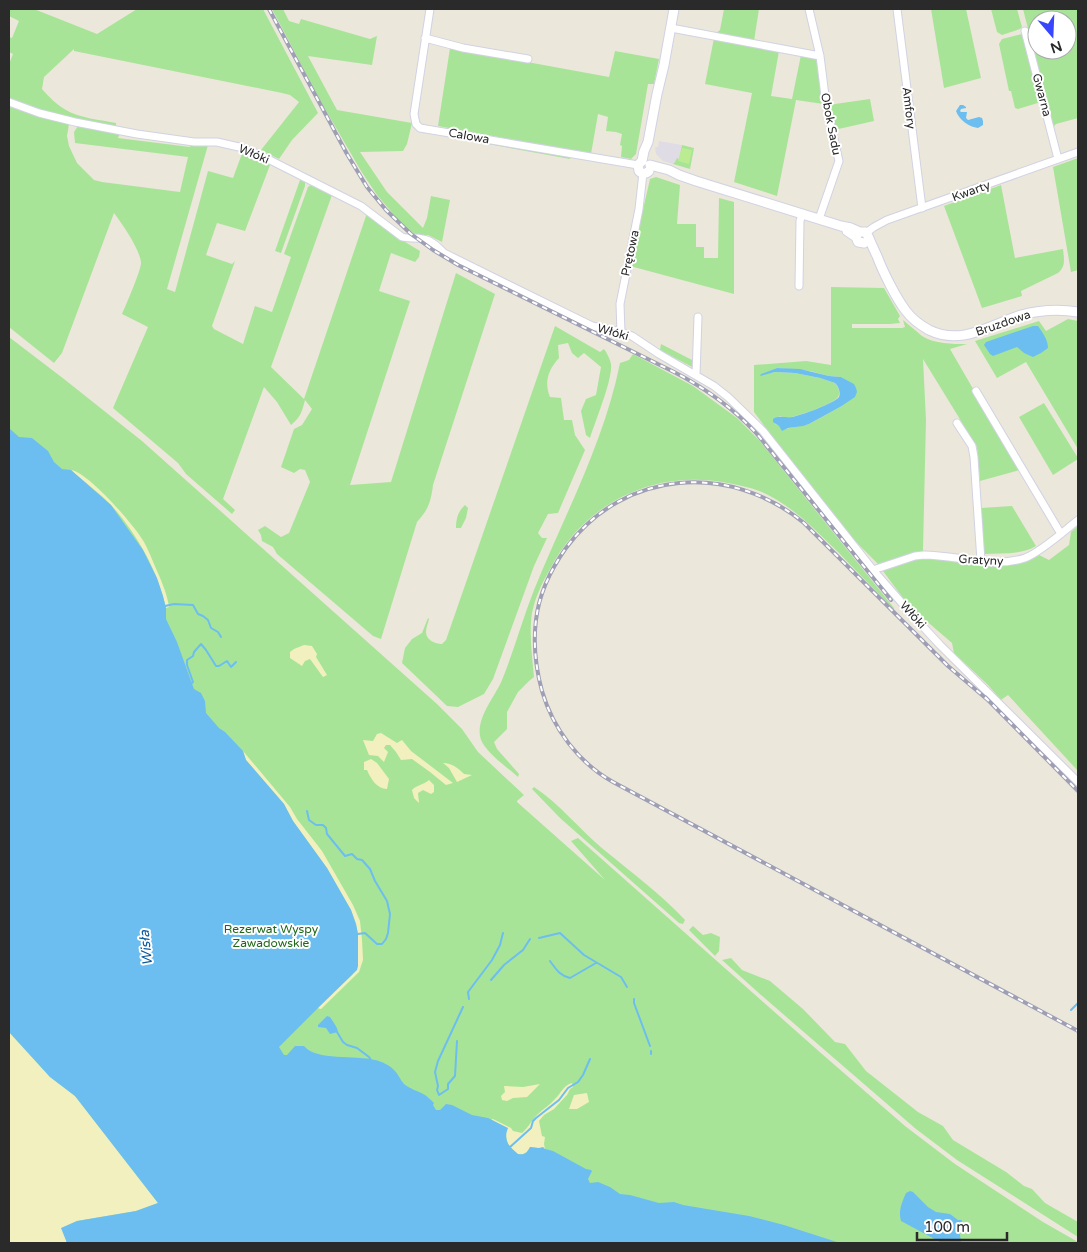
<svg xmlns="http://www.w3.org/2000/svg" width="1087" height="1252" font-family="'Varela Round',sans-serif">
	<rect width="100%" height="100%" fill="#ece7db"/>
	<path fill="#e0dce5" d="M659,141l23,4 -3,14 -4,4 -2,1 -10,-3 -7,-7 -1,-7h3z"/>
	<path fill="#a8e497" fill-rule="evenodd" d="M9,9h25l63,25 40,-25h126l55,104 -26,27 -13,19 -18,-9 38,-48 -9,-7 -8,-2 -208,-42v-2l-30,28 -2,12c7,8 15,16 24,21 13,8 35,10 50,13v5c-36,-6 -72,-17 -107,-29v-35l4,-10 -4,-2v-15l3,1 7,-17 -10,-5z
		M272,9h11l6,12 10,3 2,-5 69,20 7,-3 -5,29 -64,-9 29,54 75,13 -5,21 -4,7 -43,1 27,40 36,36 4,-10 4,-22 19,4 -8,42 -14,-7 -12,1 -22,-21 -17,-20 -16,-24 -40,-69z
		M724,9h35l-5,32 -39,-7 5,-4z
		M931,9h35l15,69 -37,10z
		M991,9h26l5,18 -2,2 -18,6 -5,-3z
		M1023,9h55v109l-22,6 -3,3zM1037,20h30v30h-30z
		M1022,34l3,4 16,64 -23,7 -3,-1 -4,-17h-2l-10,-47 3,-5z
		M714,38l65,13 -8,45 21,3 9,-44 16,3 6,46 -27,-4 -19,96 -43,-14 18,-89 -47,-9z
		M450,48l159,29 6,-26 44,8 -5,25h-6l-12,70 -5,5 -10,-2 1,-11 -2,-1 2,-11 -6,-2 -10,-1 2,-14 -10,-3 -7,40 -153,-28z
		M870,99l4,22 -40,9 -6,-25z
		M9,105l60,19 -2,12 2,10 8,17 17,17 8,2 78,10 8,-35 -113,-14 -1,-11 4,-6 42,7 -2,5 72,9 1,-3 17,1 -41,144 8,3 33,-121 25,7 10,-27 27,14 -25,66 -28,-8 -11,32 26,9 3,-3 -23,65 2,3 29,15 12,-38 17,6 19,-55 -7,-3 24,-67 3,-2 21,10 -61,172 33,32 63,-186 15,12 13,11 25,15 -1,6 -4,5 -24,-9 -12,38 31,10 -60,184 41,-3 65,-209 39,21 -62,191c-2,17 -5,25 -16,37l-36,117 -8,-3 -96,-82 -4,-7 -11,-6 -1,-6 -3,-5 7,-4 16,11 8,-4 21,-51 -5,-12 -5,-1 -6,4 -13,-6 13,-38 8,-4 10,-16 -7,-9c-3,11 -4,17 -14,25l-14,-23 -13,-15 -41,112 12,11 -3,4 -46,-40 -8,-11 -65,-55 35,-81 -26,-13c4,-9 20,-46 19,-52 -2,-14 -18,-37 -27,-49l-52,140 -8,10 -45,-36z
		M460,137l111,19 -1,3 -110,-20z
		M682,145l12,3 -4,21 -17,-5 2,-2 2,-4 2,1z
		M1078,158v112l-7,2 -18,-105z
		M656,177l24,8 -3,39h19v23h8v11h14l1,-60 15,4v92l-104,-28 20,-87z
		M300,180l5,2v4l-24,67 -6,-2z
		M1001,185l14,73 48,-9c1,10 3,17 -5,24l-37,18 1,5 -40,12 -38,-102z
		M831,287l53,1 16,28 -2,3 2,4 -10,1h-38v4h50l3,-1 -2,-7c6,5 13,11 19,16 13,8 30,8 45,8l-17,5 70,121 -40,11 -3,-34 -54,-88 3,61 -3,129 1,8c36,4 82,17 115,-2l10,5 20,-15 2,-13 7,-6v245l-70,-76 -7,5 -13,-15 -34,-32 -2,-10 -43,-37 -32,-43 -23,-23 -59,-73 -41,-55v-47l52,-4 25,4zM777,368l33,3 19,5 12,1 5,3 4,2 -3,19 -7,6 -31,17 -24,5c-4,-1 -6,-4 -10,-5l4,-8c4,1 8,2 12,1 8,-1 44,-14 47,-20 3,-5 0,-10 -3,-14l-15,-5 -25,-5 -20,-1 -14,3z
		M1068,319l10,2v128l-52,-87 -29,16 -22,-37 64,-20 7,10z
		M555,326l45,26 4,-3c3,4 6,10 7,15 2,15 -16,58 -21,74l-4,-3 -5,-24 5,-12 10,-4 5,-28 -17,-14 -6,5 -6,-5 -4,-10 -10,2 1,13c-11,12 -15,24 -9,39l11,1 3,22h8l3,15 10,15 -27,63 -10,1 -10,19 4,5h5l-13,28 -41,113 -9,15 -26,13 -11,-1 -45,-43 3,-15 7,-9 10,-6 6,-15 1,1c-1,4 -3,9 -3,13 0,8 9,12 16,12l4,-4z
		M9,337l55,42 78,62 295,263 25,25 16,23 46,43 -7,6v1l88,78 -34,-39 7,-3 244,216 83,72 50,38 88,58 35,20v1h-1069z
		M661,344l33,17v7l-34,-18z
		M633,354l60,32 44,32 22,22 135,168v2c-18,-19 -37,-38 -55,-57 -24,-23 -46,-47 -77,-61 -13,-5 -27,-8 -40,-10 -73,-12 -140,24 -173,89 -7,12 -14,27 -17,42 -3,21 0,43 2,64l-5,4 -11,11 -11,20v17l-13,13 3,7 22,25 -1,3c-11,-10 -36,-27 -38,-41 -3,-20 15,-39 22,-56 12,-29 20,-60 32,-90 30,-74 70,-147 86,-227l9,-3z
		M1044,403l34,55v1l-25,16 -34,-58z
		M465,505l3,3 -2,10 -5,10h-5c0,-9 2,-17 9,-23z
		M1012,506l24,40c-15,9 -35,7 -52,8l-3,-46z
		M534,787c26,17 45,42 69,62 28,23 58,45 82,71l-2,4 -4,-1 -119,-105 -28,-29z
		M693,926l10,9 8,-2 9,4 -1,14 -4,5 -26,-26z
		M731,958l11,12 28,11 33,28 32,33 10,2 21,27 52,41 25,14 10,14 53,32 18,14 8,3 13,14 33,19v15l-121,-77 -41,-31 -155,-134 -39,-35z"/>
	<path fill="#f2f0be" d="M71,470c17,2 64,56 73,72 4,7 7,15 10,22 6,14 13,28 15,43l-3,1c-8,-37 -29,-74 -54,-102 -11,-12 -29,-25 -41,-36z
		M304,645l8,1 5,8 -1,3 11,18 -4,2 -13,-18 -5,2 -3,5 -12,-8v-6l4,-3z
		M381,733l16,10 5,-3 9,11 42,32 -7,2 -16,-13 -18,-13 -11,1 -5,-8 -6,-7h-4l-2,3 4,4 -4,10 -6,-6 -9,-1 -6,-15 10,1 4,-7z
		M243,751l47,56 7,12 25,32 31,54 7,16 2,19 1,20 -4,12 -38,37 -4,-1 35,-33 6,-9v-32l-2,-10 -5,-14 -24,-42 -34,-47 -9,-17 -38,-44z
		M371,759l6,4 12,16 -2,10c-10,0 -16,-10 -20,-19h-3v-8z
		M443,763c9,0 15,5 21,11l8,1 -15,7 -8,-14z
		M429,780l5,5v7l-3,2 -8,-4 -5,3 1,10 -5,-5 -2,-8c5,-5 11,-5 17,-10z
		M9,1032l41,45 25,19 83,107 -22,8 -59,10 -15,7 5,15h-58z
		M572,1083l1,4 -3,2 -3,6 -13,14 -10,6 -5,6 3,15 3,1 -1,7 1,5 -15,-2c-9,18 -25,0 -24,-14l-9,-10 -6,-4h2l18,9 2,3 9,2c6,-5 9,-12 15,-18 6,-6 13,-10 18,-16 6,-6 9,-14 17,-16z
		M540,1084l-13,13 -14,1 -6,3 -5,-1 -1,-4 4,-4 -1,-6 19,1z
		M587,1093l2,9 -12,7h-8l5,-14z"/>
	<path fill="#bbec92" d="M682,148l10,2 -3,14 -11,-3z"/>
	<path fill="#6cbef1" d="M960,105h3l3,2v1l-5,1 -1,2 1,1h6l-1,6 2,2 11,-3 3,1 1,3v4l-5,3c-9,-1 -19,-8 -22,-17z
		M1033,326h5c5,7 10,14 10,22l-7,5 -8,4 -9,-4 -7,-6 -24,9 -3,-2 -6,-9 2,-3z
		M777,368l23,1 29,7 12,1 13,7 2,4 1,4 -2,5 -15,10 -31,17 -6,2 -15,2 -6,3 -3,-5 -6,-4v-3c6,-4 12,-1 19,-2 7,-1 43,-14 47,-20 2,-5 -1,-11 -4,-14l-15,-5 -25,-5 -20,-1 -15,4 1,-2z
		M9,428l10,9 13,1 16,13 6,11 8,7 9,1 40,35 32,45 14,28 6,18 3,12v11l11,23 17,47 7,4 4,8 1,12 13,15 6,4 18,19 3,9 38,44 9,17 34,47 24,42 5,14 2,10v32l-1,4 -39,38 -39,39 5,8h3l8,-9h9c12,15 52,9 71,14 6,1 16,6 20,11 4,4 5,9 9,13 6,5 14,7 21,11 3,2 6,5 9,8l-1,2 3,5h4l6,-6 6,1 20,10 16,3 20,10c-5,12 1,19 10,26 7,1 9,-1 12,-7l9,1 4,-1 2,2 8,2 33,18 5,1 1,1 -4,8 2,4 8,-1 12,5 10,7 10,1 29,8 15,-1 9,3 66,11 35,9 56,18h-773l-6,-15 16,-7 59,-10 22,-8 -83,-107 -25,-19 -41,-45z
		M327,1016l3,1c3,5 7,9 8,15l-8,2 -4,-6 -8,-1v-2z
		M910,1191l3,1 15,15 8,5 14,2 8,6h4l-2,14 1,9h-19l-41,-22c-3,-10 1,-19 5,-28z"/>
	<g fill="none" stroke-linecap="round" stroke-linejoin="round">
		<path stroke="#6cbef1" stroke-width="2" d="M165,606l9,-2 19,1 5,9 5,2 5,4 3,8 7,4 3,5
			M192,683l1,-1 -6,-17v-5l6,-4 1,-4 7,-8 5,6 10,16h3l8,-5 4,6 5,-5
			M307,811l2,9 7,5h7l3,3 1,6 18,22 7,-2 5,5 5,1 8,9 5,12 12,20 3,13 -2,19 -2,6 -4,5h-5l-12,-11 -7,1
			M539,938l21,-5 24,22 37,22 6,10
			M550,961c6,8 10,15 20,17l26,-15
			M491,980l13,-15 19,-15 7,-11
			M469,999l-1,-7 24,-32 8,-15 3,-12
			M634,999v4l16,43
			M1071,1010l7,-7
			M337,1032l6,10 4,3 10,3 12,9 2,3
			M457,1041l-2,35 -7,8v5l-9,6 -2,-5 1,-4 -3,-14 3,-11 25,-54
			M651,1051v3
			M509,1148l22,-20 2,-7 3,-3 23,-18 9,-12 10,-6 5,-7 7,-16"/>
		<g stroke="#d1d2e3" stroke-width="9">
			<path id="minor" d="M430,9l-16,105 2,10 4,4 218,37
				M809,9l11,47 6,48 13,57 -20,58
				M897,9l25,199
				M671,28l149,28
				M1025,31l33,128
				M425,38l38,10 65,11
				M9,102l30,11 36,9 62,12 57,8h23l22,5 17,6 105,53 41,31c7,2 14,0 21,2 8,1 15,8 21,14l148,73 29,6 11,4 27,18 55,32 14,11 35,34 110,139 42,48 25,27 138,137
				M866,233l8,-6 13,-7 191,-68
				M799,286l1,-65 2,-7
				M621,332l-1,-28 19,-95 4,-36
				M696,375l2,-58
				M976,391l85,143
				M957,423l15,23 2,11 7,104
				M873,570l42,-14 9,-1c33,0 68,14 101,3 16,-6 39,-27 53,-38"/>
		</g>
		<g stroke="#d1d2e3" stroke-width="11">
			<path id="tertiary" d="M642,161l2,-10 4,-9 9,-48 7,-29 10,-56
				M642,161l-4,4 1,6c3,3 7,3 10,0
				M650,165l19,5 10,5 17,6 145,45 10,2 9,4h6c4,8 7,16 11,24 6,16 19,42 29,55 6,8 14,14 23,19 33,16 61,-5 92,-15 19,-5 38,-6 57,-3
				M847,231l9,6 2,5 6,1"/>
		</g>
		<use href="#minor" stroke="#fff" stroke-width="7"/>
		<use href="#tertiary" stroke="#fff" stroke-width="9"/>
		<g stroke="#9e9fb5" stroke-width="4">
			<path id="rail" d="M269,9l78,145 20,33 19,23 25,24 22,16 25,15 216,107c31,16 59,36 83,62l134,166
				M985,697l93,94
				M989,701l-41,-35 -144,-143c-74,-61 -180,-54 -238,25 -15,21 -27,46 -30,72 -3,24 0,49 6,71 11,38 37,72 71,91l465,249"/>
		</g>
		<use href="#rail" stroke="#fff" stroke-width="2" stroke-dasharray="5.5" stroke-linecap="butt"/>
	</g>
	<g text-anchor="middle" dominant-baseline="central" stroke-width="4" stroke-linejoin="round" paint-order="stroke">
		<g font-size="12" fill="#2a2a2a" stroke="#fff">
			<text transform="translate(1042 95) rotate(75)">Gwarna</text>
			<text transform="translate(909 108) rotate(83)">Amfory</text>
			<text transform="translate(831 124) rotate(79)">Obok Sadu</text>
			<text transform="translate(469 136) rotate(10)">Calowa</text>
			<text transform="translate(254 154) rotate(23)">Włóki</text>
			<text transform="translate(971 191) rotate(-20)">Kwarty</text>
			<text transform="translate(630 253) rotate(-78)">Prętowa</text>
			<text transform="translate(1003 323) rotate(-19)">Bruzdowa</text>
			<text transform="translate(613 332) rotate(16)">Włóki</text>
			<text transform="translate(981 560) rotate(3)">Gratyny</text>
			<text transform="translate(913 615) rotate(48)">Włóki</text>
		</g>
		<g font-size="12" fill="#206819" stroke="#fff">
			<text x="271" y="929">Rezerwat Wyspy<tspan x="271" dy="14">Zawadowskie</tspan></text>
		</g>
		<g font-size="14" font-style="italic" fill="#0b5a9d" stroke="#fff">
			<text transform="translate(146 948) rotate(-96)">Wisła</text>
		</g>
	</g>
	<rect width="1087" height="1252" fill="none" stroke="#2a2a2a" stroke-width="20"/>
	<g transform="translate(1052 35) rotate(161)"><circle r="24" fill="#ffffff" stroke="#aaaaaa"/>
	<path d="M0-4L9 19L0 12L-9 19Z" fill="#3846fd"/>
	<text y="-8" font-size="14" font-weight="bold" text-anchor="middle" fill="#2a2a2a">N</text>
	</g>
	<path d="M917 1232v8h90v-8" fill="none" stroke="#2a2a2a" stroke-width="2.5"/>
	<text x="924" y="1232" font-size="15" fill="#2a2a2a" stroke="#ffffff" stroke-width="4" paint-order="stroke">100 m</text>
</svg>
